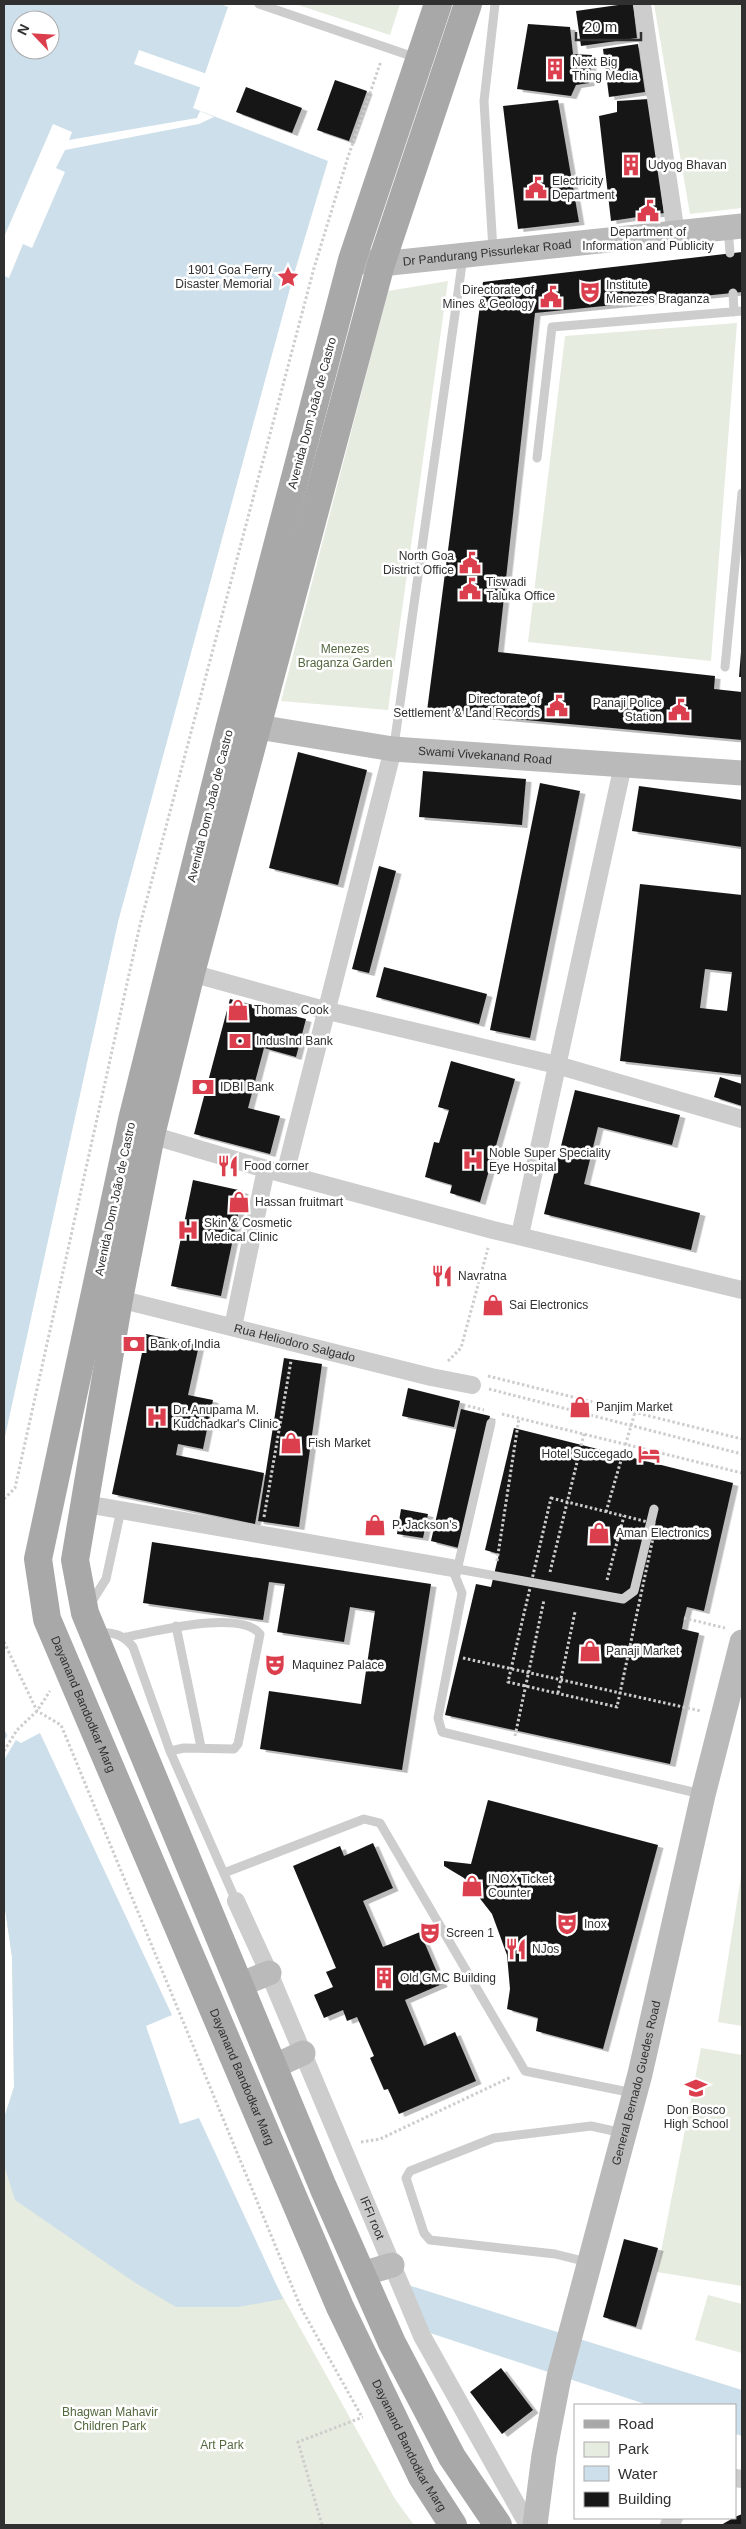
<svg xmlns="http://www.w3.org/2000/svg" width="746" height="2529" font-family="Helvetica,sans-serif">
	<defs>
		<filter id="shadow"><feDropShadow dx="5.5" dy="3" stdDeviation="0" flood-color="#0004"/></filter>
	</defs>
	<rect width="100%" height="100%" fill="#fff"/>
	<path fill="#e6ecdf" d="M295,4h105l-10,31z
		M654,4h88v204l-52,6z
		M448,281l-60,429 -107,-9 107,-410z
		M737,323l-26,338 -183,-19 37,-306z
		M4,1814l71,157 199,310 121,218 19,26h-410v-407l10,-31 -2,-130 -8,-55z
		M742,1870v156l-24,-4z
		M701,2048l41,7v231l-85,-14z
		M708,2295l34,9v49l-47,-13z"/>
	<path fill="#cddfea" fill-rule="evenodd" d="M4,4h217l7,3 -35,101 135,53 -34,113 -8,-2 -2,6 8,3 -174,641 -114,519zM20,20h30v30h-30z
		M4,1728l3,7 14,8 19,-10 132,282 -26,11 34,98 19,-6 84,181 -45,8h-62l-39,-23 -122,-84 -11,-35v-47l10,-31 -2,-130 -8,-55z
		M405,2284l337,106v46l-7,-2v-29h-87l-218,-72z"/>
	<path fill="#fff" d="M139,50l68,24 -5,14 -68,-24z
		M200,111l14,6 -15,7 -134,26 -9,18 9,4 -33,76 -9,-4 -14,34 -5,-2v-39l49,-113 19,8 -3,8 128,-22z
		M9,1733l8,5 -13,22v-19z"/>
	<path fill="#171717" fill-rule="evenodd" filter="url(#shadow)" d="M625,4h8l4,34 -56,8 -5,-35z
		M528,24l42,3 3,27 19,1 -3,28 -13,2 -5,11 -54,-7z
		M638,44l7,48 -36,5 -6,-48z
		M335,80l32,11 -18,50 -32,-11z
		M246,87l56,21 -10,25 -56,-21z
		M649,99l15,114 -53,8 -12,-105 18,-4v-11z
		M558,100l21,122 -61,7 -15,-123z
		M742,252v40l-207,21 -37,339 217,24 -1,13 28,3v48l-315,-29 56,-429z
		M741,652h1v25h-3z
		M298,752l69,18 -29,115 -69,-17z
		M423,771l103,8 -4,46 -103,-8z
		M540,783l40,8 -50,247 -40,-8z
		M639,786l103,14v47l-110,-16z
		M379,866l17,5 -27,102 -17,-4z
		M640,884l102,11v180l-122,-14zM705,969l27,3 -5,39 -27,-3z
		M384,967l103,27 -8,30 -103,-27z
		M230,999l76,20 -10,38 -32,-9 -16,60 32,8 -10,38 -76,-20z
		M451,1061l64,18 -35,123 -30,-9 2,-8 -27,-8 9,-35 5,1 10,-33 -11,-3z
		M720,1077l22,7v22l-28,-9z
		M575,1090l105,25 -8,30 -74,-18 -14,57 116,29 -9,37 -147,-36z
		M193,1180l50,11 -22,105 -50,-10z
		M146,1334l53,11 -11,50 25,5 -10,49 -25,-5 -2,11 88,18 -9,51 -143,-30z
		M284,1358l38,6 -23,163 -41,-6z
		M408,1388l52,13 -6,26 -52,-11z
		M461,1409l29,7 -31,132 -28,-7z
		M514,1428l219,55 -29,128 -17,-4 -3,11 -2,11 17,4 -29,131 -225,-49 31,-131 15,3 8,-33 -14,-4z
		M401,1509l27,5 -5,24 -26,-4z
		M152,1542l279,42 -29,186 -142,-21 9,-58 92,13 14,-93 -25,-4 -6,35 -67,-10 8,-48 -16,-2 -6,38 -120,-17z
		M488,1800l170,45 -55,204 -67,-18 2,-13 -31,-9 3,-20 -3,-34 -15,-41 -28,-36 -20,-12v-5l27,3z
		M373,1843l20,45 -30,13 20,46 37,-15 22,52 -37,16 19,46 31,-14 21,49 -77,33 -11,-25 -4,1 -14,-32 4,-2 -17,-39 -10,4 -4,-11 -19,8 -10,-23 19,-8 -7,-15 10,-4 -43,-102 47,-20 4,10z
		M624,2239l34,9 -22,79 -33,-10z
		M501,2368l32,42 -31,24 -32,-42z
		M742,2514v11h-21l14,-8z"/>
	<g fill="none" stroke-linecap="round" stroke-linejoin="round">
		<path stroke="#cdcdcd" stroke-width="3" stroke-dasharray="2.5 2.5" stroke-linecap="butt" d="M448,1361l13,-13 27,-100
			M488,1376l254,63
			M489,1389l253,65
			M468,1406l16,4
			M502,1414l240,59
			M551,1498l105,26 -39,183 -109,-25z
			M4,1499l11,-11 125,-563 174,-657 34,-111 33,-96
			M606,1512l29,-100
			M264,1517l27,-156
			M497,1561l22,-143
			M550,1572l34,-138
			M607,1580l17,-64
			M684,1618l41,10
			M4,1642l33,69 24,14 240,583 61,109
			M463,1658l238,53
			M558,1693l17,-81
			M515,1736l29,-136
			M4,1751l13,-21 20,-19 13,-20
			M361,2142l19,-3 131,-62
			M322,2525l-24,-83 65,-25"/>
		<path stroke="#cdcdcd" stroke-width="9" d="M259,4l158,54
			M728,228l2,25
			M493,250l-9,-149 11,-97
			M733,293l1,19
			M537,458l15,-131 190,-16
			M725,667l17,-174
			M394,746l69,-489
			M452,1568l10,25 -24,125 4,14 259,62
			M452,1568l171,31 11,-8 20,-82
			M456,1575l35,-152
			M89,1606l17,-27 15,-69
			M176,1626l25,121
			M98,1632c16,1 25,2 35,15l37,104 66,150
			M126,1637c28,-5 114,-28 134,-3l-22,110 -4,5 -50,-1 -14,3
			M224,1873l140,-54 16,4 145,248 108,22
			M587,2262l-32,-8 -125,-14 -6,-7 -18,-55 4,-7 84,-33 97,-12 32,7"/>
		<g stroke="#cdcdcd" stroke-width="18">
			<path d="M642,4l34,230"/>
			<path d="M191,973l137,38 229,54 185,54"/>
			<path d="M151,1135l115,34 227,61 249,60"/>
			<path d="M285,1174l108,-425"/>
			<path d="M520,1235l103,-470"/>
			<path id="s1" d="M119,1299l312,78 41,8"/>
			<path d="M233,1327l33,-158"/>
			<path d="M86,1504l366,64"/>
			<path id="s2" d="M236,1901l33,72 153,363 106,189"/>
			<path d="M735,2478l7,1"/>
			<path d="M669,2525l5,-7"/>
		</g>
		<g stroke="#bababa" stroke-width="25">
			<path id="s3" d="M352,260l29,4 361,-38"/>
			<path id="s4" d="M237,727h21l135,22 349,24"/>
			<path d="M239,1985l30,-12"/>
			<path d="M273,2067l30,-14"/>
			<path d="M362,2274l30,-9"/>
			<path id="s5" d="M535,2525l9,-70 15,-78 81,-303 63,-279 39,-153"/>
		</g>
		<g stroke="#a8a8a8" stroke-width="28">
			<path id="s6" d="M438,4l-86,256 -122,466 -98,394 -94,439 9,60 293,688 82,170 31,48"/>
			<path d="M468,4l-87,260 -190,709 -40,162 -32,164 -44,261 10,53 238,574 69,156 60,114 46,68"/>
		</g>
	</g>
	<defs>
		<g id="building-bare" transform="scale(1.725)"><path d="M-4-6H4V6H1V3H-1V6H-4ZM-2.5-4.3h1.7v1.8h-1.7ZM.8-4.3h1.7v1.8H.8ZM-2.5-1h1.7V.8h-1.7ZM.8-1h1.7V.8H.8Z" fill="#db3e4d" stroke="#fff" stroke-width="2.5" paint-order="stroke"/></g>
		<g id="civic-bare" transform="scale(1.725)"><path d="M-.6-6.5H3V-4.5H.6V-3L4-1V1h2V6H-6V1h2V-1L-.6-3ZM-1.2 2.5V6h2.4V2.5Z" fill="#db3e4d" stroke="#fff" stroke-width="2.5" paint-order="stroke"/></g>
		<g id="sight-bare" transform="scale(1.725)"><path d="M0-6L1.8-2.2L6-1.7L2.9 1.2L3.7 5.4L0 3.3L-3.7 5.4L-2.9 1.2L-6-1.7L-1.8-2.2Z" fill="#db3e4d" stroke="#fff" stroke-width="2.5" paint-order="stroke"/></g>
		<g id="theatre-bare" transform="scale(1.725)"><path d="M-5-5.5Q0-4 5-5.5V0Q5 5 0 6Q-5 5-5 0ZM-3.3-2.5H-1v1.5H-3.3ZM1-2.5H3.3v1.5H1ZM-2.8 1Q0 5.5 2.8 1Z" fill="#db3e4d" stroke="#fff" stroke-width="2.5" paint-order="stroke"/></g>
		<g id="shop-bare" transform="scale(1.725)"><path d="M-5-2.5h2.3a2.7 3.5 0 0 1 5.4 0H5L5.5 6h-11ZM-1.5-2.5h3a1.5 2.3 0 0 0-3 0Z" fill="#db3e4d" stroke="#fff" stroke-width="2.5" paint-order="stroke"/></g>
		<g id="bank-bare" transform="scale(1.725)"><path d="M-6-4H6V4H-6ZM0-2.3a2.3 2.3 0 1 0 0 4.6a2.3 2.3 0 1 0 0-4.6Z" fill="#db3e4d" stroke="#fff" stroke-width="2.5" paint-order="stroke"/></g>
		<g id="hospital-bare" transform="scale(1.725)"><path d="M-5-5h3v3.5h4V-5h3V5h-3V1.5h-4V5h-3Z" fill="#db3e4d" stroke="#fff" stroke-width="2.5" paint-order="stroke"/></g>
		<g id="restaurant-bare" transform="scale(1.725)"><path d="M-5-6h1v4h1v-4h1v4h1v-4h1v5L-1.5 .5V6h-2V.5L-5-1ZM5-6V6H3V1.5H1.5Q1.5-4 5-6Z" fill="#db3e4d" stroke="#fff" stroke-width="2.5" paint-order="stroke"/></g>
		<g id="hotel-bare" transform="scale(1.725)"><path d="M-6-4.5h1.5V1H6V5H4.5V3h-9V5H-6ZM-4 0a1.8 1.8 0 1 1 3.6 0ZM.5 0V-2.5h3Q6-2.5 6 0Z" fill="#db3e4d" stroke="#fff" stroke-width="2.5" paint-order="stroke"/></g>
		<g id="school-bare" transform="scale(1.725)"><path d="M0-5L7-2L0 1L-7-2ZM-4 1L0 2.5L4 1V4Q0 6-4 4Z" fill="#db3e4d" stroke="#fff" stroke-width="2.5" paint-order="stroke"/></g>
	</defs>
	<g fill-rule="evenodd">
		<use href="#building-bare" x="555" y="69"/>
		<use href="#building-bare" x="631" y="165"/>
		<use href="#civic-bare" x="536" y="188"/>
		<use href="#civic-bare" x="648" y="211"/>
		<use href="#sight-bare" x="288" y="277"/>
		<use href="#theatre-bare" x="590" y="292"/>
		<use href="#civic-bare" x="551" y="297"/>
		<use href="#civic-bare" x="470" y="563"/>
		<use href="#civic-bare" x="470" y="589"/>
		<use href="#civic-bare" x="557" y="706"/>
		<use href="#civic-bare" x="679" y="710"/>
		<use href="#shop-bare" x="238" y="1010"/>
		<use href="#bank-bare" x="240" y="1041"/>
		<use href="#bank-bare" x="203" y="1087"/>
		<use href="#hospital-bare" x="473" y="1160"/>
		<use href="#restaurant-bare" x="228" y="1166"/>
		<use href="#shop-bare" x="239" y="1202"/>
		<use href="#hospital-bare" x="188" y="1230"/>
		<use href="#restaurant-bare" x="442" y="1276"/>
		<use href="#shop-bare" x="493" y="1305"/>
		<use href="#bank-bare" x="134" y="1344"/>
		<use href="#shop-bare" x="580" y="1407"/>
		<use href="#hospital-bare" x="157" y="1417"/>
		<use href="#shop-bare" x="291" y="1443"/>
		<use href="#hotel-bare" x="649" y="1454"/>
		<use href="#shop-bare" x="375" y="1525"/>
		<use href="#shop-bare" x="599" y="1533"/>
		<use href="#shop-bare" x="590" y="1651"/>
		<use href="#theatre-bare" x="275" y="1665"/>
		<use href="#shop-bare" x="472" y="1886"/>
		<use href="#theatre-bare" x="567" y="1924"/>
		<use href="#theatre-bare" x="430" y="1933"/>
		<use href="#restaurant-bare" x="516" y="1949"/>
		<use href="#building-bare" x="384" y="1978"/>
		<use href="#school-bare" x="696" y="2088"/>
	</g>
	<g text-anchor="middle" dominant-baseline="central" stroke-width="5" stroke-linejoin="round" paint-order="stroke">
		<g font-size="12" fill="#303030" stroke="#fff" text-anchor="start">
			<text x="572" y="62">Next Big<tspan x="572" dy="14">Thing Media</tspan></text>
			<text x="648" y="165">Udyog Bhavan</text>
			<text x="552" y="181">Electricity<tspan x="552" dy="14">Department</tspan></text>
			<text x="648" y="232" text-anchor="middle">Department of<tspan x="648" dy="14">Information and Publicity</tspan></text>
			<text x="272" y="270" text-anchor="end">1901 Goa Ferry<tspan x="272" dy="14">Disaster Memorial</tspan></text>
			<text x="606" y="285">Institute<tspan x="606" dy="14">Menezes Braganza</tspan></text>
			<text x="534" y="290" text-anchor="end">Directorate of<tspan x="534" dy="14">Mines &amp; Geology</tspan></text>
			<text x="454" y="556" text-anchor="end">North Goa<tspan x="454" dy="14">District Office</tspan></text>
			<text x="486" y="582">Tiswadi<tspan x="486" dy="14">Taluka Office</tspan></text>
			<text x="540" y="699" text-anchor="end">Directorate of<tspan x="540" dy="14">Settlement &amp; Land Records</tspan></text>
			<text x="662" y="703" text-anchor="end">Panaji Police<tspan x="662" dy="14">Station</tspan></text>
			<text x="254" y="1010">Thomas Cook</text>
			<text x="256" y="1041">IndusInd Bank</text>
			<text x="220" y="1087">IDBI Bank</text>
			<text x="489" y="1153">Noble Super Speciality<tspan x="489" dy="14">Eye Hospital</tspan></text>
			<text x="244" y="1166">Food corner</text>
			<text x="255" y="1202">Hassan fruitmart</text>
			<text x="204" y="1223">Skin &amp; Cosmetic<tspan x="204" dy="14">Medical Clinic</tspan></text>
			<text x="458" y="1276">Navratna</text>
			<text x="509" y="1305">Sai Electronics</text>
			<text x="150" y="1344">Bank of India</text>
			<text x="596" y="1407">Panjim Market</text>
			<text x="173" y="1410">Dr. Anupama M.<tspan x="173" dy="14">Kudchadkar's Clinic</tspan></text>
			<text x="308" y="1443">Fish Market</text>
			<text x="633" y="1454" text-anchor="end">Hotel Succegado</text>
			<text x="392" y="1525">P. Jackson's</text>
			<text x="616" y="1533">Aman Electronics</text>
			<text x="606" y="1651">Panaji Market</text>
			<text x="292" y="1665">Maquinez Palace</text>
			<text x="488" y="1879">INOX Ticket<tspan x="488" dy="14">Counter</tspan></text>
			<text x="584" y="1924">Inox</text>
			<text x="446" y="1933">Screen 1</text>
			<text x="532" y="1949">NJos</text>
			<text x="400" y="1978">Old GMC Building</text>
			<text x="696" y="2110" text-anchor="middle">Don Bosco<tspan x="696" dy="14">High School</tspan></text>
		</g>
		<g font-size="12" fill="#303030" stroke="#fff">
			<text stroke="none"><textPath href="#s3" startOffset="136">Dr Pandurang Pissurlekar Road</textPath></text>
			<text transform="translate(312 413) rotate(-75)">Avenida Dom João de Castro</text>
			<text stroke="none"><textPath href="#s4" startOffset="250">Swami Vivekanand Road</textPath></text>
			<text transform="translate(210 806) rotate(-76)">Avenida Dom João de Castro</text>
			<text transform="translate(115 1199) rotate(-78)">Avenida Dom João de Castro</text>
			<text stroke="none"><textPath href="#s1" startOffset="181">Rua Heliodoro Salgado</textPath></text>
			<text stroke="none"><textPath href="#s6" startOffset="1760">Dayanand Bandodkar Marg</textPath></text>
			<text stroke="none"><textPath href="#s6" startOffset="2165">Dayanand Bandodkar Marg</textPath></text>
			<text stroke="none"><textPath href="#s5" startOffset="454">General Bernado Guedes Road</textPath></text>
			<text stroke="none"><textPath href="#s2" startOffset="345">IFFI root</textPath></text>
			<text stroke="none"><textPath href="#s6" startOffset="2570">Dayanand Bandodkar Marg</textPath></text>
		</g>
		<g font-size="12" fill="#546940" stroke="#fff">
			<text x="345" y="649">Menezes<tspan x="345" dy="14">Braganza Garden</tspan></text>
			<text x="110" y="2412">Bhagwan Mahavir<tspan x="110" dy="14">Children Park</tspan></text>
			<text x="222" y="2445">Art Park</text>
		</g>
	</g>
	<rect width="746" height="2529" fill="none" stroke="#303030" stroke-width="10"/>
	<rect x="574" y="2404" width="162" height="115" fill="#ffffff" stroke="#acacac"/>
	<rect x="584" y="2420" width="25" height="8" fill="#a8a8a8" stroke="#acacac"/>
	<text x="618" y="2429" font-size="15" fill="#303030">Road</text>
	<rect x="584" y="2442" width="25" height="15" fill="#e6ecdf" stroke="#acacac"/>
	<text x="618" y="2454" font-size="15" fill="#303030">Park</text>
	<rect x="584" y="2466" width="25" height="15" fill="#cddfea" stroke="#acacac"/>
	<text x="618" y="2479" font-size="15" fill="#303030">Water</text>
	<rect x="584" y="2492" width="25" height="15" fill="#171717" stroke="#acacac"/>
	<text x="618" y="2504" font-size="15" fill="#303030">Building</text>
	<g transform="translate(35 35) rotate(295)"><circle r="24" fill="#ffffff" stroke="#acacac"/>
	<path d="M0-4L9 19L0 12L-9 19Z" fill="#db3e4d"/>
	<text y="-8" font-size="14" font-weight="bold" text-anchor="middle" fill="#303030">N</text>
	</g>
	<path d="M576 32v8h65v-8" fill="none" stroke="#303030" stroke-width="2.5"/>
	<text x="584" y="32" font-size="15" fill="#303030" stroke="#ffffff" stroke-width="4" paint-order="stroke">20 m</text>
</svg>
